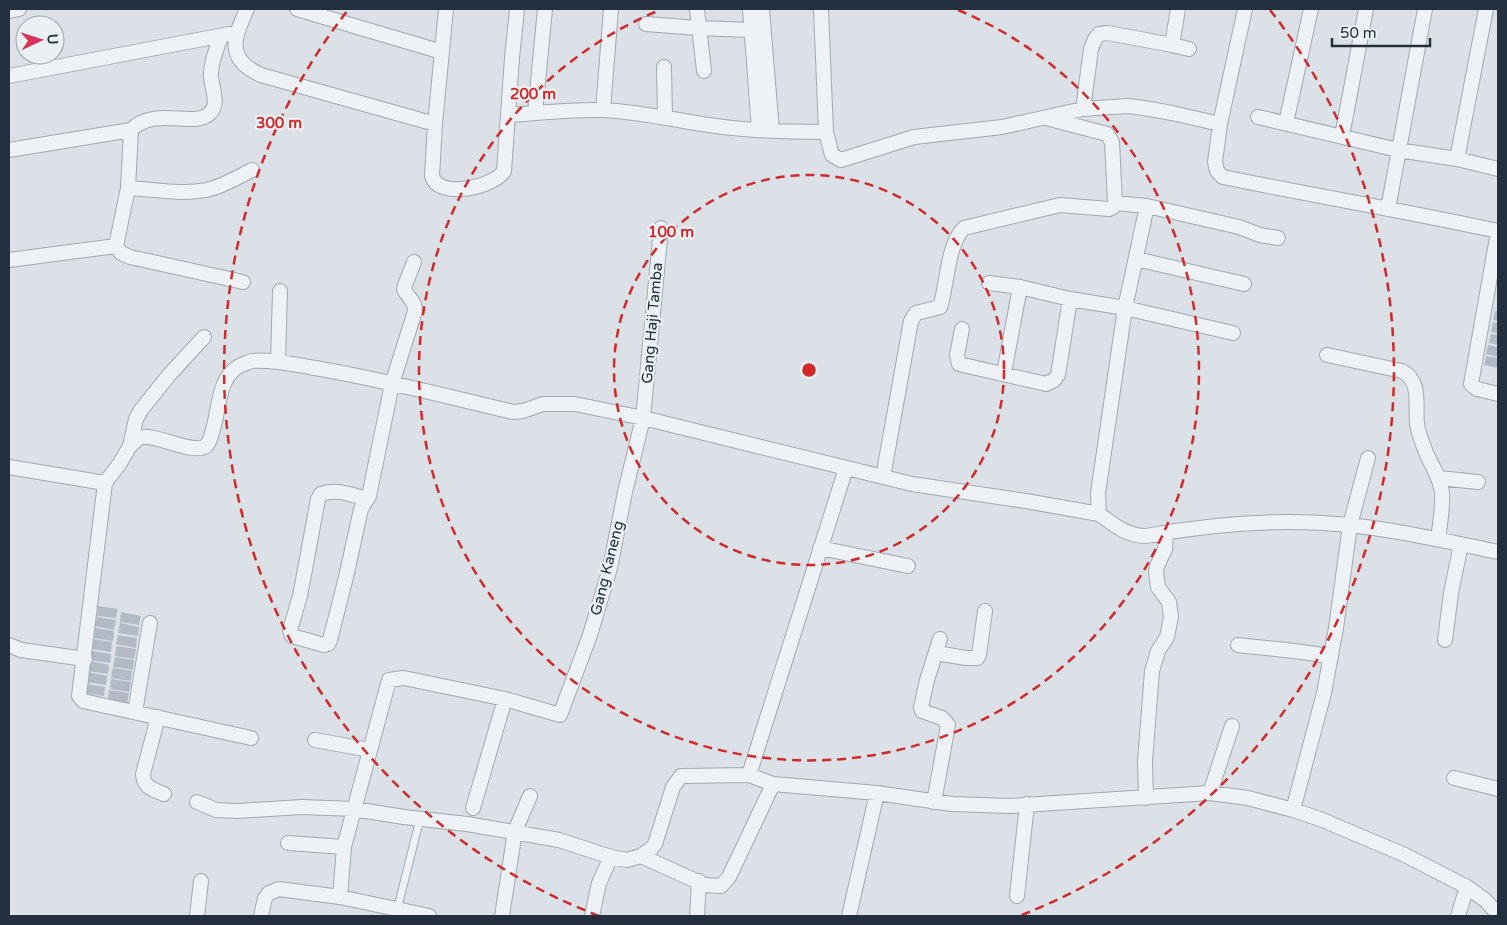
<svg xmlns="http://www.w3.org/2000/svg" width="1507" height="925" font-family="'Varela Round',sans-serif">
	<rect width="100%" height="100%" fill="#dbe1e7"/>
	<path fill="#b2bbc5" d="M1495,311h3v10l-5,-1z
		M1493,322l5,1v10l-7,-1z
		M1491,334l7,1v10l-9,-2z
		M1488,345l10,2v10l-12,-3z
		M1486,356l12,2v10l-14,-3z
		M98,606l20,3 -2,9 -19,-2z
		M121,612l20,4 -2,9 -19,-3z
		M97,617l19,3 -2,10 -19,-4z
		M120,623l19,4 -1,9 -20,-3z
		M95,628l19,3 -1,10 -20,-3z
		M118,635l19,3 -1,10 -20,-4z
		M93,639l19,3 -1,10 -20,-3z
		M116,646l20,3 -2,10 -19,-3z
		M92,651l19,3 -1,9 -20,-3z
		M115,657l19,3 -1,10 -20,-3z
		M90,661l19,4 -1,9 -20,-3z
		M113,668l19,3 -1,10 -20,-3z
		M88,672l19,4 -1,9 -20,-3z
		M111,679l20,3 -2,10 -19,-3z
		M86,684l19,3 -1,9 -20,-3z
		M109,690l20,3 -2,10 -19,-3z"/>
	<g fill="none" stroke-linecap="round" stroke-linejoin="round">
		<g stroke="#a0a8b1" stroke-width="9">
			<path id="lane" d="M397,910l23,-91"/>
		</g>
		<g stroke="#a0a8b1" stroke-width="16">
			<path id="street" d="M247,9c-13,29 -22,50 14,66l174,49
				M297,9l145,43
				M446,9l-11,115 -3,52c6,24 63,11 72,-5l8,-113 5,-49
				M697,9l7,62
				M750,9l9,121
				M762,9l10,122
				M821,9l5,123 6,23 9,5 73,-23 88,-10 81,-18 45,-3 16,2 28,5 48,11
				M1245,9l-25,115 -5,38 2,9 6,6c92,19 184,34 275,54
				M9,11l10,-2
				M646,24l52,4 53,2
				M1172,45l17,4
				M664,67l1,49
				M9,76l220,-42
				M1083,109l8,-60 4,-10 4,-5 9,-1 64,12 6,-36
				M603,110l8,-101
				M535,113l10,-104
				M508,115c32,-2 63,-6 95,-5 40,2 80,12 120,17 34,4 68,5 103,5
				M1258,117l140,33 59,9 41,10
				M1046,118l61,16 5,8 3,61
				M1286,123l25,-114
				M1342,136l24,-127
				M9,150l122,-20c23,-24 62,-2 78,-16 11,-9 3,-25 2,-37 -1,-13 6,-29 10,-41
				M1457,159l29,-150
				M128,188c25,1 53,7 78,2 16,-3 32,-13 46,-20
				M1147,206l-22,102 -27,185 1,21c15,11 28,22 47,22 65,-12 135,-18 202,-11 50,5 101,17 150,27
				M1388,209l37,-200
				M1498,232l-27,152 6,5 21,5
				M116,246l5,7 9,4 113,25
				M1136,259l108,25
				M9,260l107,-14 12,-58 3,-58
				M989,283l31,4 50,12 55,9 108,25
				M962,329l-5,26 2,9 87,20 8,-4 4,-5 12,-76
				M1327,355l75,16c20,11 13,34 15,53 1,8 5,18 8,26 6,16 15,25 17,43 1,15 -2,31 -4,46
				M278,362l2,-71
				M1004,373l16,-86
				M130,446l6,-27 5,-9 29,-36 34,-37
				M9,467l96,16
				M846,468l-97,307 24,9 104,9 75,11 57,2 201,-13 38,5 45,12 27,9 85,36 62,32 18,13 13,14
				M883,477l28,-156 5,-8 24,-6 1,-3c6,-21 7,-61 23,-76l96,-23 49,4 4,-2 2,-4 32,3 92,21 21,8 18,3
				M1439,478l39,4
				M367,499c-15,-4 -31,-11 -46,-5l-3,5 -18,97 -10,34 2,6 32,9 4,-1 2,-4 16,-63 15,-68 8,-13 23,-112 23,-73c0,-12 -8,-13 -11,-22 0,-3 9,-23 10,-27
				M820,548l88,18
				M1445,640l6,-47 10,-49
				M9,645l12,5 64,9
				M1238,645c32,4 62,5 93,12
				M936,653l30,5h11l2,-3 6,-44
				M135,712l15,-89
				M158,717l-15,57c1,14 9,15 21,20
				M251,738l-168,-37 -4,-5 26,-213 15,-20 10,-17 10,-9c18,-3 52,18 66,9 3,-3 4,-7 5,-10 9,-23 5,-59 30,-71 3,-1 8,-3 11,-4 18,-2 39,3 57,6 68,11 136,29 204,45l10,-1 20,-7h32l68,14 269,66 114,17 73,13
				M315,740l55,10
				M1454,778l44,11
				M1210,793l22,-67
				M1146,798l-1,-37 7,-90 6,-20 9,-14 4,-20 -2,-15 -11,-15 -2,-15 1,-6 8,-17 1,-16
				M197,802l19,8 21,1 65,-4 52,2 50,8 63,7 92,16 52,17 16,3 14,-4 11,-8 3,-4 18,-57 8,-11 68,-1
				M934,802l14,-77 -6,-7 -20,-7 -1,-4 6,-27 13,-41
				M473,808l32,-109
				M1293,810l31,-117 12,-65 14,-103 18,-67
				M288,843l56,4
				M641,856l64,29 16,1 8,-9 44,-93
				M1017,896l10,-92
				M340,897l4,-50 45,-167 15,-2 101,21 55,16 30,-80 20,-67 15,-76 18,-74 18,-190
				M197,916l4,-35
				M261,916l4,-18 4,-5 10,-4 61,8 89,19
				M502,916l13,-85 15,-35
				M592,916l7,-33 12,-26
				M697,916l2,-35
				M849,916l28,-123
				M1458,916l9,-29"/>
		</g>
		<use href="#lane" stroke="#eef1f5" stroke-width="7"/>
		<use href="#street" stroke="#eef1f5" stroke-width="14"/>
	</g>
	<g fill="none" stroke="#d62828" stroke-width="2.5" stroke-dasharray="9 6">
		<circle cx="809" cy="370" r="195"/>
		<path d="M958 10A390 390 0 1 1 660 10"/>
		<path d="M599 916A585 585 0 0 1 348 10M1270 10A585 585 0 0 1 1019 916"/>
	</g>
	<g text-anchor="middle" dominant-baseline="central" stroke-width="4.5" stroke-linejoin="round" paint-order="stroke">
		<g font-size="15" fill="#24303f" stroke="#ebf0f5">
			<text transform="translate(652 323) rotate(-85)">Gang Haji Tamba</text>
			<text transform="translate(607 568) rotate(-76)">Gang Kaneng</text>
		</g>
	</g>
	<circle cx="809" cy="370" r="8" fill="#d62828" stroke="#ebf0f5" stroke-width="2.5"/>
	<g font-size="15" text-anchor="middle" font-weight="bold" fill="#d62828" stroke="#ebf0f5" stroke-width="4.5" stroke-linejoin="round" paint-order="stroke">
		<text x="533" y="99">200 m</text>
		<text x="279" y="128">300 m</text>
		<text x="671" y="237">100 m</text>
	</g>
	<rect width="1507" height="925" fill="none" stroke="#24303f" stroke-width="20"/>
	<g transform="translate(40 40) rotate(86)"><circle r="24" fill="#ebf0f5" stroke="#9ba3ac"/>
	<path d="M0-4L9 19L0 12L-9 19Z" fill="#da335a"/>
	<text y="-8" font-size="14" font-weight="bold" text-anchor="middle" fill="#24303f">U</text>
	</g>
	<path d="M1332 38v8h98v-8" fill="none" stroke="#24303f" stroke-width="2.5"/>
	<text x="1340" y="38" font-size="15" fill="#24303f" stroke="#ebf0f5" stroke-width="4" paint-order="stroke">50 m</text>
</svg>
